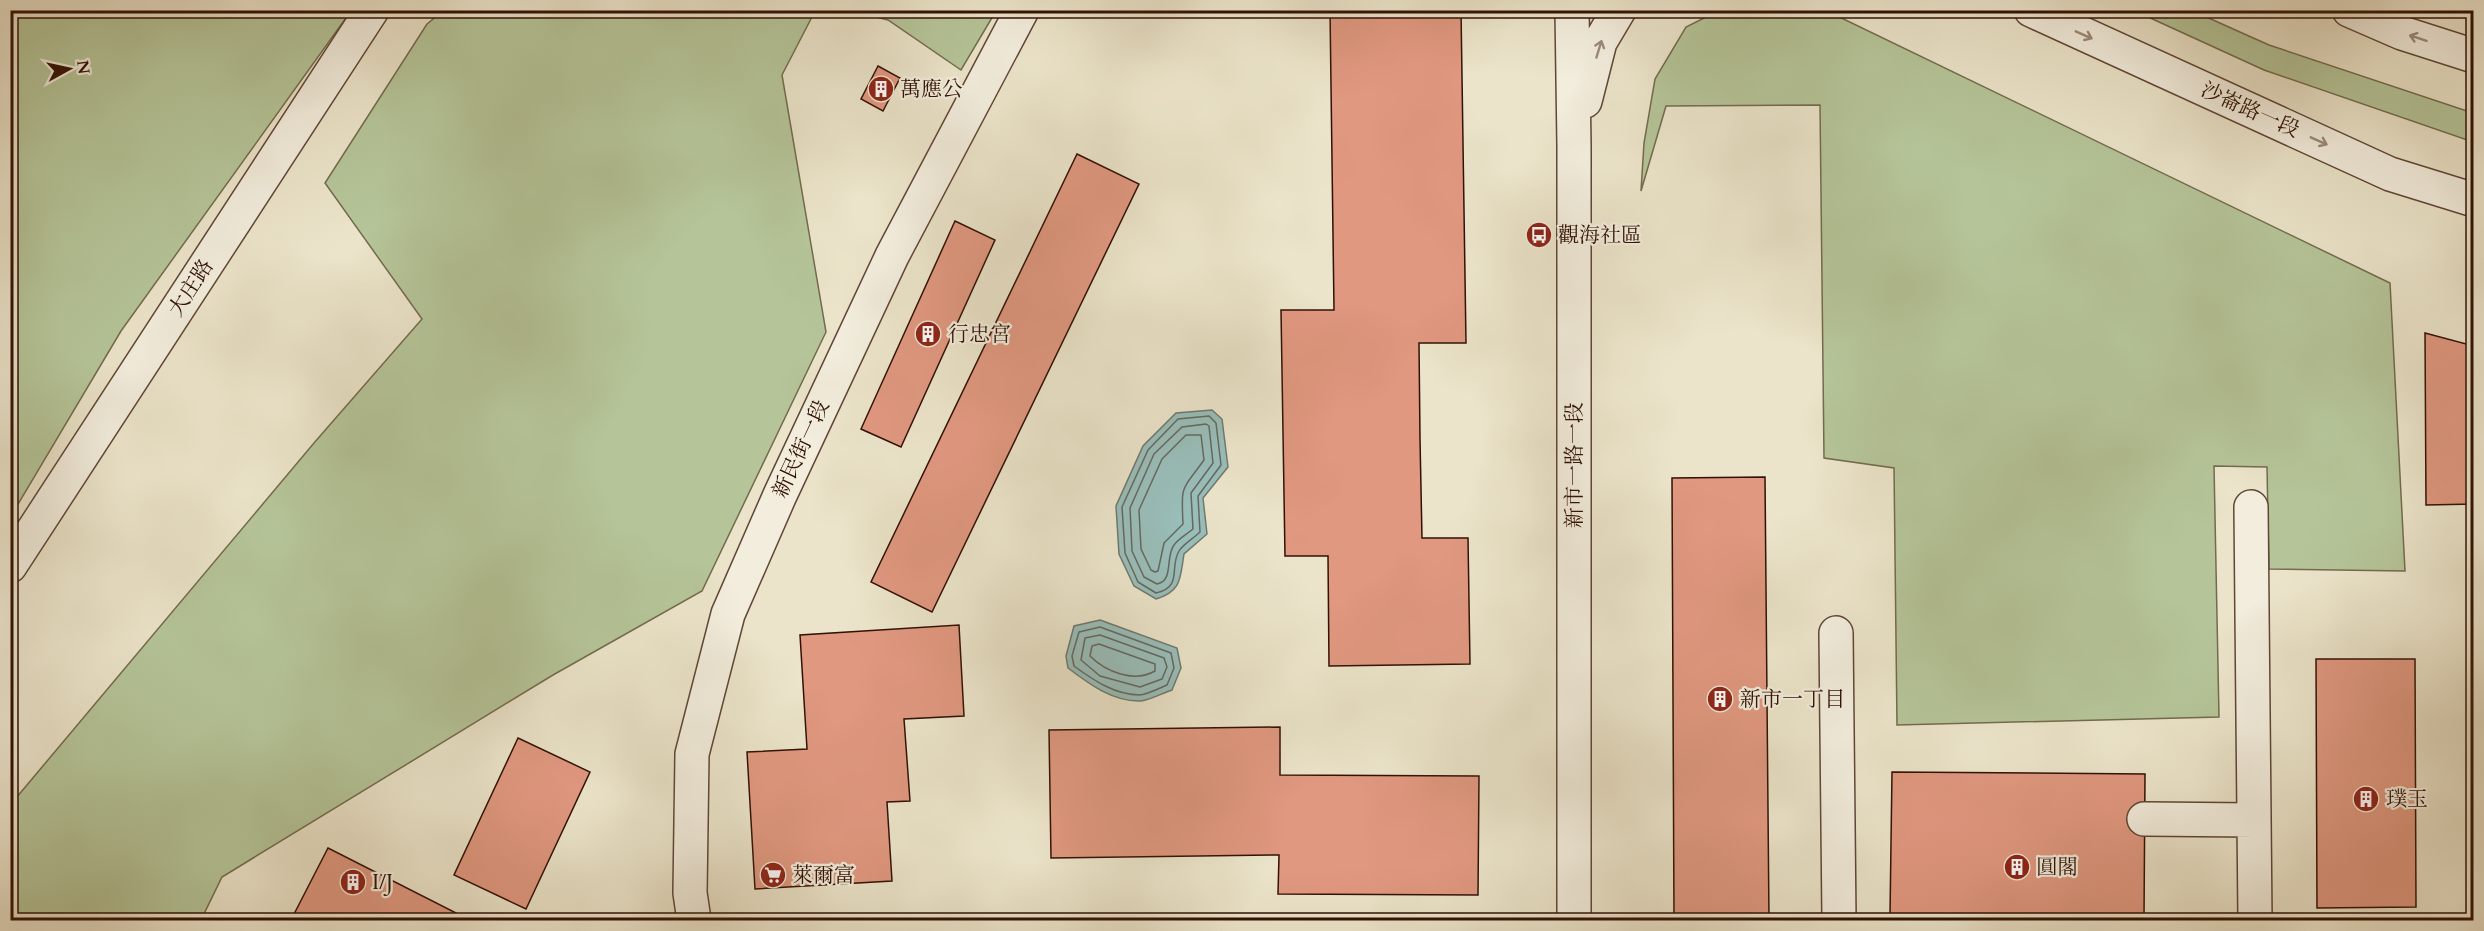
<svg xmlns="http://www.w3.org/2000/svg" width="2484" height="931" font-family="Cardo,'Noto Serif TC',serif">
	<rect width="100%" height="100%" fill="#ebe4ca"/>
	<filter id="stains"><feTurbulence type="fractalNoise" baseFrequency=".00333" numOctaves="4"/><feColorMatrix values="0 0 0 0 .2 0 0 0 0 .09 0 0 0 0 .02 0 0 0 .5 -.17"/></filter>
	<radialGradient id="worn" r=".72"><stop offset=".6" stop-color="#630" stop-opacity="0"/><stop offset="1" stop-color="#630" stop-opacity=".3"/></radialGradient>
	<path fill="#b5c599" stroke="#736b4e" stroke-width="1.5" d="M11,10l340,1 -230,320 -110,185z
		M1720,10l107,1 563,272 15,288 -136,-2 -2,-102 -53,-1 5,251 -322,8 -3,-257 -70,-10 -4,-353 -154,1 -25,85 3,-48 11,-64 31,-52z
		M443,11h372l-33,64 44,257 -124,259 -149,84 -331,202 -21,43h-190v-116l303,-361 108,-124 -97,-136 102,-159z
		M852,11l144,-1v1l-35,59 -73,-50z
		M2135,11h58l76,34 204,68v29l-209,-72z"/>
	<path fill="#99beba" stroke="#6f7971" stroke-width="1.5" d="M1212,410l10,9 6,48 -25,31 4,36 -23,20c-4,24 -2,37 -28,45l-22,-13 -15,-32 -3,-48 27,-60 33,-33z
		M1100,620l77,28 4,20 -9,22c-9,3 -22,10 -31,11 -28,1 -52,-17 -73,-33l-2,-12 8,-30z"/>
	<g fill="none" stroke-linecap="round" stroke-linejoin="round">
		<path stroke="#65685f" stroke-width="1.5" d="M1209,416l7,7 5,42 -23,31 2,36c-6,6 -17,12 -21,19 -10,17 4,36 -23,42l-18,-11 -13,-29 -3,-46 26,-57 30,-31z
			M1206,424l3,2 4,37 -22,30 2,36c-6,5 -15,10 -19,16 -9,12 0,36 -17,39l-13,-7 -12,-26 -2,-43 24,-54 28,-27z
			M1186,435h15l3,25c-23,32 -23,24 -21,64l-19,19 -6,28 -3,1 -4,-2 -10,-21 -2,-39 23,-51z
			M1100,627l71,26 3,15 -7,17c-7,3 -19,9 -27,10 -25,0 -47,-15 -66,-29l-2,-10 7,-24z
			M1100,635l64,23 3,9 -5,12 -22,8 -40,-11 -19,-16 4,-22z
			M1099,644l56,20v7c-21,12 -49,1 -65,-15l2,-10z"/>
	</g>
	<path fill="#e09880" stroke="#311104" stroke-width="1.5" d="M1330,10h131l5,333h-47l1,96 2,99h46l2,126 -141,2 -1,-110h-43l-4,-246h53z
		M878,66l22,12 -17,33 -22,-12z
		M1077,154l62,30 -207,428 -61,-30z
		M955,221l40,19 -94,207 -40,-18z
		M2425,333l49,13v158l-48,1z
		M1765,477l4,443h-95l-2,-442z
		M959,625l5,91 -60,3 6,82 -23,1 5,79 -137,8 -8,-137 60,-3 -7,-114z
		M2316,659h99l1,248 -99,1z
		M1280,727v48l199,1 -1,119 -200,-1 1,-39 -228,3 -2,-128z
		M518,738l72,34 -64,137 -72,-34z
		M1892,772l253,2 -1,144 -254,-3z
		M328,848l136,69 -2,3h-171z"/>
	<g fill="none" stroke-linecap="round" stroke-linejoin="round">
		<g stroke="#604636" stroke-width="36">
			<path id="minor" d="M1572,10l2,136v774
				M2031,10l359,164 84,26
				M2349,10l53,23 72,23
				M1585,101l15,-59 19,-32
				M2251,507l4,413
				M10,566l362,-556
				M1836,633l3,287
				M2144,819l110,1
				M694,920l-4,-27 2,-139 36,-140 52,-119 112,-239 130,-246"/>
		</g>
		<use href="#minor" stroke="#f2eddd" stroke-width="33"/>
	</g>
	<defs><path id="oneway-shaft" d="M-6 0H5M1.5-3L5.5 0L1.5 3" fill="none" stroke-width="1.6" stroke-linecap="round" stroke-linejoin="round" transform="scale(1.5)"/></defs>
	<g stroke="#9b8a7b">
		<use href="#oneway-shaft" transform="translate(2084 35) rotate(24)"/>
		<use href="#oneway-shaft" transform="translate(2418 38) rotate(-162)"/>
		<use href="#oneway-shaft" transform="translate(1599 49) rotate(-73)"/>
		<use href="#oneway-shaft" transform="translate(2319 141) rotate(24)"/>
	</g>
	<defs>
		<g id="building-disc" transform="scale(1.35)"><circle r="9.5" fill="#8f2418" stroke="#f2eddd"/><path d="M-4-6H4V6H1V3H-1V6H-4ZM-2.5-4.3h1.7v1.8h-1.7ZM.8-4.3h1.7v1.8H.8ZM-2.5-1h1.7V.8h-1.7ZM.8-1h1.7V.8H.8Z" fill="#fff"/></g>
		<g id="bus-disc" transform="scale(1.35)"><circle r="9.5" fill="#8f2418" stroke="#f2eddd"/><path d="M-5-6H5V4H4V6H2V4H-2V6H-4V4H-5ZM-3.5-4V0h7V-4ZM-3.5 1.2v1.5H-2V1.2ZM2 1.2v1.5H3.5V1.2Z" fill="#fff"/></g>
		<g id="supermarket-disc" transform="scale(1.35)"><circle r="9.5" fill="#8f2418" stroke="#f2eddd"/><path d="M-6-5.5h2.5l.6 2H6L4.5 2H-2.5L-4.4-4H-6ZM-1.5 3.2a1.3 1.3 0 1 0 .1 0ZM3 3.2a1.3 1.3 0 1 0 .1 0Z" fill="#fff"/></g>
	</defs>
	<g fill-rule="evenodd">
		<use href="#building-disc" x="881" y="89"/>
		<use href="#bus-disc" x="1539" y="235"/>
		<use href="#building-disc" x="928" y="334"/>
		<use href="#building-disc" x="1720" y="699"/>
		<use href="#building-disc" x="2366" y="799"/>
		<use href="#building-disc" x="2017" y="867"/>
		<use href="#supermarket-disc" x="773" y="875"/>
		<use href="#building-disc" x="353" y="882"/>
	</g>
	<g text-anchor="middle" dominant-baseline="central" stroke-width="4.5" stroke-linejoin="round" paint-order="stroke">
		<g font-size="21" fill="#311104" stroke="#f2eddd" text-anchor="start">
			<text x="900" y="89">萬應公</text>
			<text x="1558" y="235">觀海社區</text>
			<text x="948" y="334">行忠宮</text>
			<text x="1740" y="699">新市一丁目</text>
			<text x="2386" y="799">璞玉</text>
			<text x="2036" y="867">圓閣</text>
			<text x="792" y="875">萊爾富</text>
			<text x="372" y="882">I/J</text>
		</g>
		<g font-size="21" fill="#311104" stroke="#f2eddd">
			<text transform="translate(2250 110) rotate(24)">沙崙路一段</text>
			<text transform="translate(191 288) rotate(-57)">大庄路</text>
			<text transform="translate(801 449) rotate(-65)">新民街一段</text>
			<text transform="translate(1574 465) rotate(-90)">新市一路一段</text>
		</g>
	</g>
	<rect width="2484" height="931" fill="none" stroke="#ebe4ca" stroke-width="36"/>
	<rect x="12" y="12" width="2460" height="907" fill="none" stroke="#311104" stroke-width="3"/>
	<rect x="18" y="18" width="2448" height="895" fill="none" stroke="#311104" stroke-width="1.5"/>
	<g transform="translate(69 69) rotate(82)" stroke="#f2eddd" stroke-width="4.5" paint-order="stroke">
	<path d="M0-4.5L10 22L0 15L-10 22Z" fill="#311104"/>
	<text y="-9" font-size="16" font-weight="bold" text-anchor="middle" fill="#311104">N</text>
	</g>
	<rect width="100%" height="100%" filter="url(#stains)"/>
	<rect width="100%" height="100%" fill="url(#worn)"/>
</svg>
